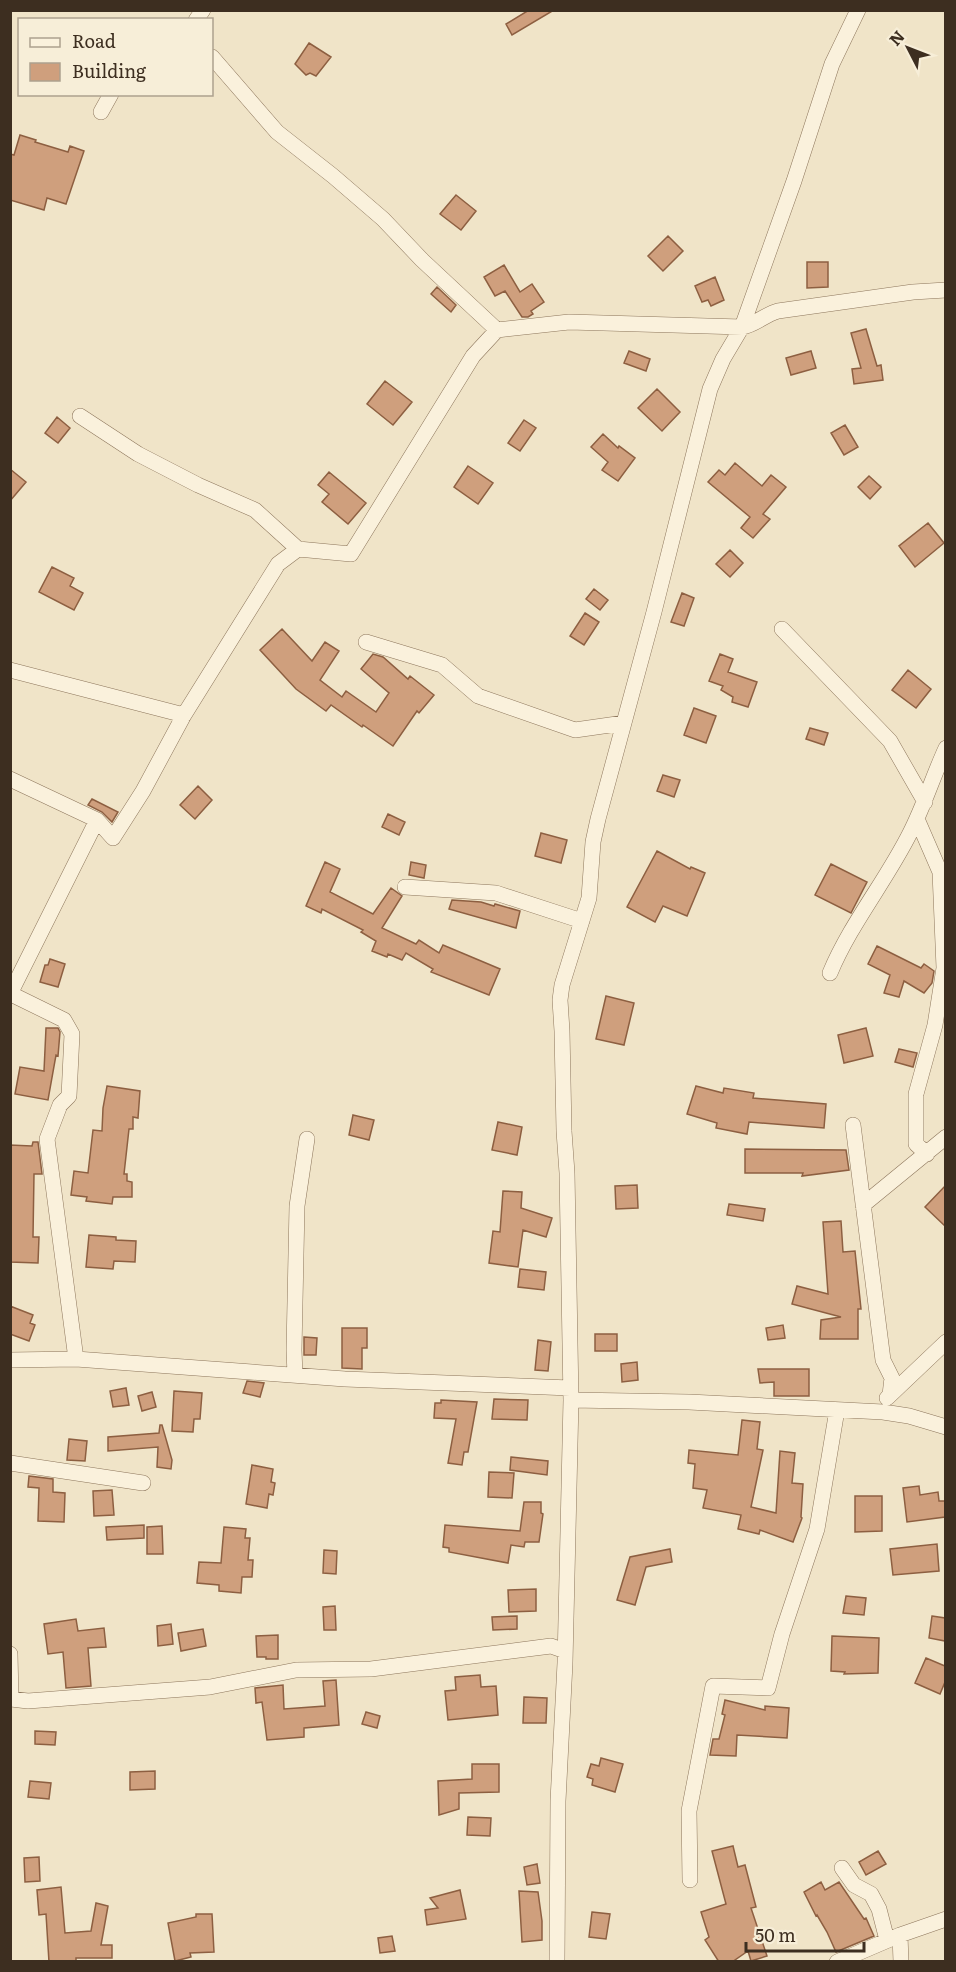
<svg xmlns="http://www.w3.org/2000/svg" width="956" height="1972" font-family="Literata,serif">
	<rect width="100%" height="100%" fill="#f0e4c8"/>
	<path fill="#cf9f7d" stroke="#8d5f41" stroke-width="1.5" d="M529,10h25l-42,25 -6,-11z
		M309,43l22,14 -15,19 -6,-3 -4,2 -11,-11z
		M20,135l16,5 -1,2 33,10 2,-6 14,5 -18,53 -19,-6 -3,12 -34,-10v-46l4,1z
		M456,195l20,16 -15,19 -21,-16z
		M668,236l15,15 -20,20 -15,-15z
		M807,262h21v25l-21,1z
		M504,265l16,27 12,-8 12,18 -13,9 2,3 -5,3h-6l-17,-26 -10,5 -11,-19z
		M715,277l9,23 -13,6 -3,-6 -6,2 -7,-16z
		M437,287l19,18 -5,7 -20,-18z
		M866,329l11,37 4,-1 2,15 -29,4 -2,-15 9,-1 -10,-35z
		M629,351l21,8 -4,12 -22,-8z
		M811,351l5,17 -25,7 -5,-17z
		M385,381l27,21 -19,23 -26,-21z
		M657,389l23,23 -18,19 -24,-23z
		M57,417l13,11 -12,15 -13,-10z
		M524,420l12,8 -16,23 -12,-8z
		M845,425l13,22 -14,8 -13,-22z
		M603,434l15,14 1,-2 16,12 -17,23 -16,-11 6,-8 -17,-15z
		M735,463l27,23 9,-11 15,12 -23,27 7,5 -17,19 -12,-10 9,-11 -42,-35 11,-12 6,5z
		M468,466l25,17 -15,21 -24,-17z
		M10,469l16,13 -16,19z
		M329,472l37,31 -18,21 -26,-22 7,-8 -11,-9z
		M869,476l12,11 -11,12 -12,-12z
		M928,523l16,20 -29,24 -16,-21z
		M730,550l13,13 -13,14 -14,-13z
		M52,567l22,11 -4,8 13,7 -9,17 -35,-18z
		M594,589l14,11 -8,10 -14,-11z
		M682,593l12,5 -10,28 -13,-4z
		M585,613l14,9 -15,23 -14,-9z
		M282,629l30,32 13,-19 14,9 -19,29 22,17 4,-6 30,21 13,-19 -28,-24 12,-15 10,3 25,22 2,-3 24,19 -15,18 -2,-2 -24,35 -30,-21 -1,2 -31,-22 -5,6 -30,-22 -36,-39z
		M720,654l13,5 -5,13 29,10 -9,25 -16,-5 1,-5 -12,-7 2,-4 -14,-5z
		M908,670l23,19 -15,19 -24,-18z
		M694,708l22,8 -10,27 -22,-8z
		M810,728l18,5 -4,12 -18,-6z
		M663,775l17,5 -6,17 -17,-6z
		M198,786l14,14 -17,19 -15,-14z
		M92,799l26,13 -6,10 -10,-10 -14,-7z
		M388,814l17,8 -6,13 -17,-8z
		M541,833l26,7 -6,23 -26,-7z
		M657,851l33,18 1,-2 14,6 -18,43 -24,-10 -8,16 -28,-15z
		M325,862l15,7 -10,23 43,22 18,-26 11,8 -20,32 34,16 3,-4 20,13 4,-8 57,24 -11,26 -58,-23 2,-3 -27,-16 -4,7 -14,-6 -1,3 -15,-6 4,-10 -15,-9 2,-2 -41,-21 -1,4 -15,-7z
		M411,862l15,3 -2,13 -15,-3z
		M831,864l36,18 -16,31 -36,-18z
		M452,900l29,2 13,4 1,-2 25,7 -4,17 -67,-19z
		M877,946l44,22 3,-4 10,7 -2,12 -8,10 -20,-12 -5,16 -15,-4 6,-18 -22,-11z
		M50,959l15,5 -7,23 -18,-5 5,-17h3z
		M606,996l28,7 -10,42 -28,-6z
		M46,1028h12l2,4 -2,24 -2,-1 -8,45 -33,-6 5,-27 24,4z
		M866,1028l7,28 -29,7 -6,-28z
		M899,1049l18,4 -4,14 -18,-5z
		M107,1086l33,5 -2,27 -5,-1v12h-4l-5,45h3v7l5,1v15h-19l-1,7 -26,-3 1,-4 -16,-2 3,-24 14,2 5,-43 9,1 1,-23z
		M696,1086l27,7 1,-5 30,5 -1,5 73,6 -2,24 -75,-6 -2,12 -31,-6 1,-5 -30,-9z
		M353,1115l21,5 -5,20 -20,-5z
		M498,1122l24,5 -5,28 -25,-5z
		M33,1142h5l4,32h-8l-1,63h6l-1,26 -28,-1v-117l22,1z
		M745,1149l101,1 3,20 -47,6 1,-3h-58z
		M637,1185l1,23 -22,1 -1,-23z
		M945,1186v40l-20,-19z
		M503,1191l19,1 -1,16 31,10 -6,19 -23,-7 -5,37 -29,-4 4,-32 7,1z
		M729,1204l36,5 -2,12 -36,-6z
		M841,1221l2,31 12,-1 6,58h-3v30h-38l1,-19 20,-3 -49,-13 5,-18 31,8 -5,-72z
		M89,1235l27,2v3l20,1 -1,21 -21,-1 -1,8 -27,-2z
		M520,1269l26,3 -2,18 -26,-3z
		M10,1306l23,9 -3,8 5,2 -6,16 -19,-7z
		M783,1325l2,13 -17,2 -2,-12z
		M342,1328h25v20h-5v21l-20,-1z
		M595,1334h22v17h-22z
		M304,1337l13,1 -1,17h-12z
		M538,1340l13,2 -3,29 -13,-1z
		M637,1362l1,18 -16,2 -1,-18z
		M758,1369h51v27h-35v-14l-14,1z
		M247,1381l17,2 -4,14 -17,-4z
		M126,1388l3,17 -16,2 -3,-16z
		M174,1391l28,2 -2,26h-6l-1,13 -21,-1z
		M152,1392l4,15 -14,4 -4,-15z
		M494,1399l34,1 -1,20 -35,-1z
		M441,1400l36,2 -9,50h-4l-2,13 -14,-2 8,-44 -22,-1 1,-15h6z
		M742,1420l18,2 -3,27 6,1 -12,57 25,6 4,-62 15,2 -3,30 11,1 -2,33 1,1 -9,24 -33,-12 -1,4 -21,-5 3,-14 -38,-7 4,-18 -14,-2 2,-24 -7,-1 1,-13 49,5z
		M160,1425h2l10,35 -1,9 -14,-2 1,-20 -50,4v-14l51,-4z
		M69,1439l18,2 -2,20 -18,-1z
		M511,1457l37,4 -1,14 -37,-5z
		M252,1465l21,4 -2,13 4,1 -2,12 -4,-1 -2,14 -21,-4z
		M489,1472l25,1 -2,25 -24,-1z
		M29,1476l24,3v13l12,1 -1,29 -26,-1 1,-33 -11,-1z
		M919,1486l1,9 18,-3 1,9h6v16l-38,5 -4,-34z
		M112,1490l2,25 -20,1 -1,-25z
		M855,1496h27v35l-27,1z
		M524,1502h17v11l2,1 -4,28h-14l-1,5 -13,-2 -3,18 -59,-11v-4l-6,-1 2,-22 75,6z
		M144,1525v13l-37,2 -1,-13z
		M162,1526l1,28h-16v-27z
		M224,1527l22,2 -1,9h5l-2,22h5l-1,17h-10l-1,16 -22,-2v-6l-22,-2 2,-21 22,1z
		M937,1544l2,27 -46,4 -3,-26z
		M670,1549l2,13 -26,5 -11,38 -18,-5 13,-43z
		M324,1550l13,1 -1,23 -13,-1z
		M536,1589v22l-27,1 -1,-22z
		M846,1596l20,2 -2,17 -21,-2z
		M335,1606l1,24h-12l-1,-23z
		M517,1616v13l-24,1 -1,-13z
		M932,1616l13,2v23l-16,-3z
		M76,1619l2,12 26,-3 2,19 -18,1 3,38 -25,2 -3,-36 -15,2 -4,-30z
		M171,1624l2,20 -15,2 -1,-20z
		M203,1629l3,17 -25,5 -3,-18z
		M278,1635v24h-12v-2h-9l-1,-21z
		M832,1636l47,2 -1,35 -34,1 1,-2 -14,-1z
		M926,1658l19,8v16l-5,12 -25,-11z
		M480,1675l1,12 15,-1 2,29 -50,5 -3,-29 11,-1 -1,-13z
		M336,1680l3,45 -35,3v9l-37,3 -5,-38 -6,1 -1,-15 28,-3 1,24 41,-3 -2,-25z
		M524,1697l23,1 -1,25h-23z
		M725,1700l40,10v-4l24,2 -2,30 -50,-3 -1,21 -26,-1 3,-16h6l6,-24 -3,-1z
		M366,1712l14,4 -3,12 -15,-4z
		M35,1731l21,1 -1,13 -20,-1z
		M601,1758l22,6 -8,28 -23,-7 1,-6 -6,-2 4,-13 8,2z
		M472,1764h27v28l-40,1v16l-20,6 -1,-34 34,-2z
		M155,1771v18l-25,1v-18z
		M30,1781l21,2 -2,16 -21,-2z
		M468,1817l23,1 -1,18 -23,-1z
		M733,1846l5,21 7,-2 11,42 -5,1 16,48 -16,5 -3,-10 -16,11h-13l-14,-22 4,-3 -8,-25 25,-8 -14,-53z
		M878,1851l8,13 -20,11 -7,-13z
		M39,1857l1,24 -15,1 -1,-24z
		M537,1864l3,19 -13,2 -3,-18z
		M821,1882l4,8 14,-8 25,37 2,-1 8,18 -38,16 -9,-20 -10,-17 -1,1 -12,-24z
		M61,1887l4,46 26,-2 5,-28 12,3 -7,39h11v13h-36v4h-27l-3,-48 -7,1 -2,-25z
		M460,1890l6,29 -39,6 -2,-15 13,-2 -8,-10z
		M519,1891l19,1 4,29v19l-20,2z
		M592,1912l18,2 -4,25 -17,-2z
		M196,1914h16l2,38 -24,1 1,4 -16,4 -7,-38 28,-6z
		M392,1936l3,15 -15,2 -2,-15z"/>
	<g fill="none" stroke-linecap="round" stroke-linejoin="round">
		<g stroke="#8d765c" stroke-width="16">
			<path id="minor" d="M196,20l7,-10
				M212,57l65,75 56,44 50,43 39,41 75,70 72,-8 173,5c13,-2 22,-12 36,-16l135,-19 33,-2
				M101,112l10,-18
				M80,416l58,38 60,31 57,25 43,39
				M782,629l108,112 35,61
				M366,642l76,23 36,31 97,34 49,-7
				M10,670l174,45
				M10,779l87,41 16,18 30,-47 41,-76 94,-151 20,-15 53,5 122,-198 24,-26
				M917,819l23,53 4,96 -9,57 -19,69v50l11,10
				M405,887l91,6 86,28
				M830,973c21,-50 56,-92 80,-140 14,-27 23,-57 36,-85
				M10,994l87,-174
				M11,994l53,26 8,14 -3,62 -9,9 -13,34 29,220
				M853,1125l30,235 9,18 -2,17
				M863,1205l83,-68
				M10,1360l66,-1 269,20 225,9
				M295,1375l-1,-25 3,-144 10,-67
				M887,1398l59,-56
				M571,1400l118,2 194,10 26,4 37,11
				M10,1463l133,20
				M10,1654l1,45 17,2 182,-14 86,-17 75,-1 180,-23 14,5
				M842,1868l12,17 17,9 8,15 8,31
				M690,1880l-1,-69 24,-125 55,2 14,-54 35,-105 20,-119
				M900,1935l1,27
				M557,1962l1,-161 7,-138 6,-263 -4,-227 -3,-42 -2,-100 -2,-31 2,-15 27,-87 4,-56 5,-23 56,-207 56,-223 13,-30 19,-32 52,-146 38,-117 26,-54
				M837,1962l63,-27 46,-16"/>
		</g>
		<use href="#minor" stroke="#faf1dc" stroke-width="15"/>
	</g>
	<rect width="956" height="1972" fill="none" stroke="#3d2e20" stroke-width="24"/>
	<rect x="18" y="18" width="195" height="78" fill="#f7eed8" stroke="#ada18e" stroke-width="1.5"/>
	<rect x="30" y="38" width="30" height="9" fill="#faf1dc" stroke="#ada18e" stroke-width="1.5"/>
	<text x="72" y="48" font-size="18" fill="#3d2e20">Road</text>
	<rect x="30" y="63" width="30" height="18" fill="#cf9f7d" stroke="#ada18e" stroke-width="1.5"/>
	<text x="72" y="78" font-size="18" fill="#3d2e20">Building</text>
	<g transform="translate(908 48) rotate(312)" stroke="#f7eed8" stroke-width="4.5" paint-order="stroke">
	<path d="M0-4.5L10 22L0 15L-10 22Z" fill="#3d2e20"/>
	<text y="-9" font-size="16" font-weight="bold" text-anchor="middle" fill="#3d2e20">N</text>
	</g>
	<path d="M746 1942v9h118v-9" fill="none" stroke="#3d2e20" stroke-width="3"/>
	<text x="755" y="1942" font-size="18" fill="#3d2e20" stroke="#f7eed8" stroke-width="4.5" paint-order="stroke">50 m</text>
</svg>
